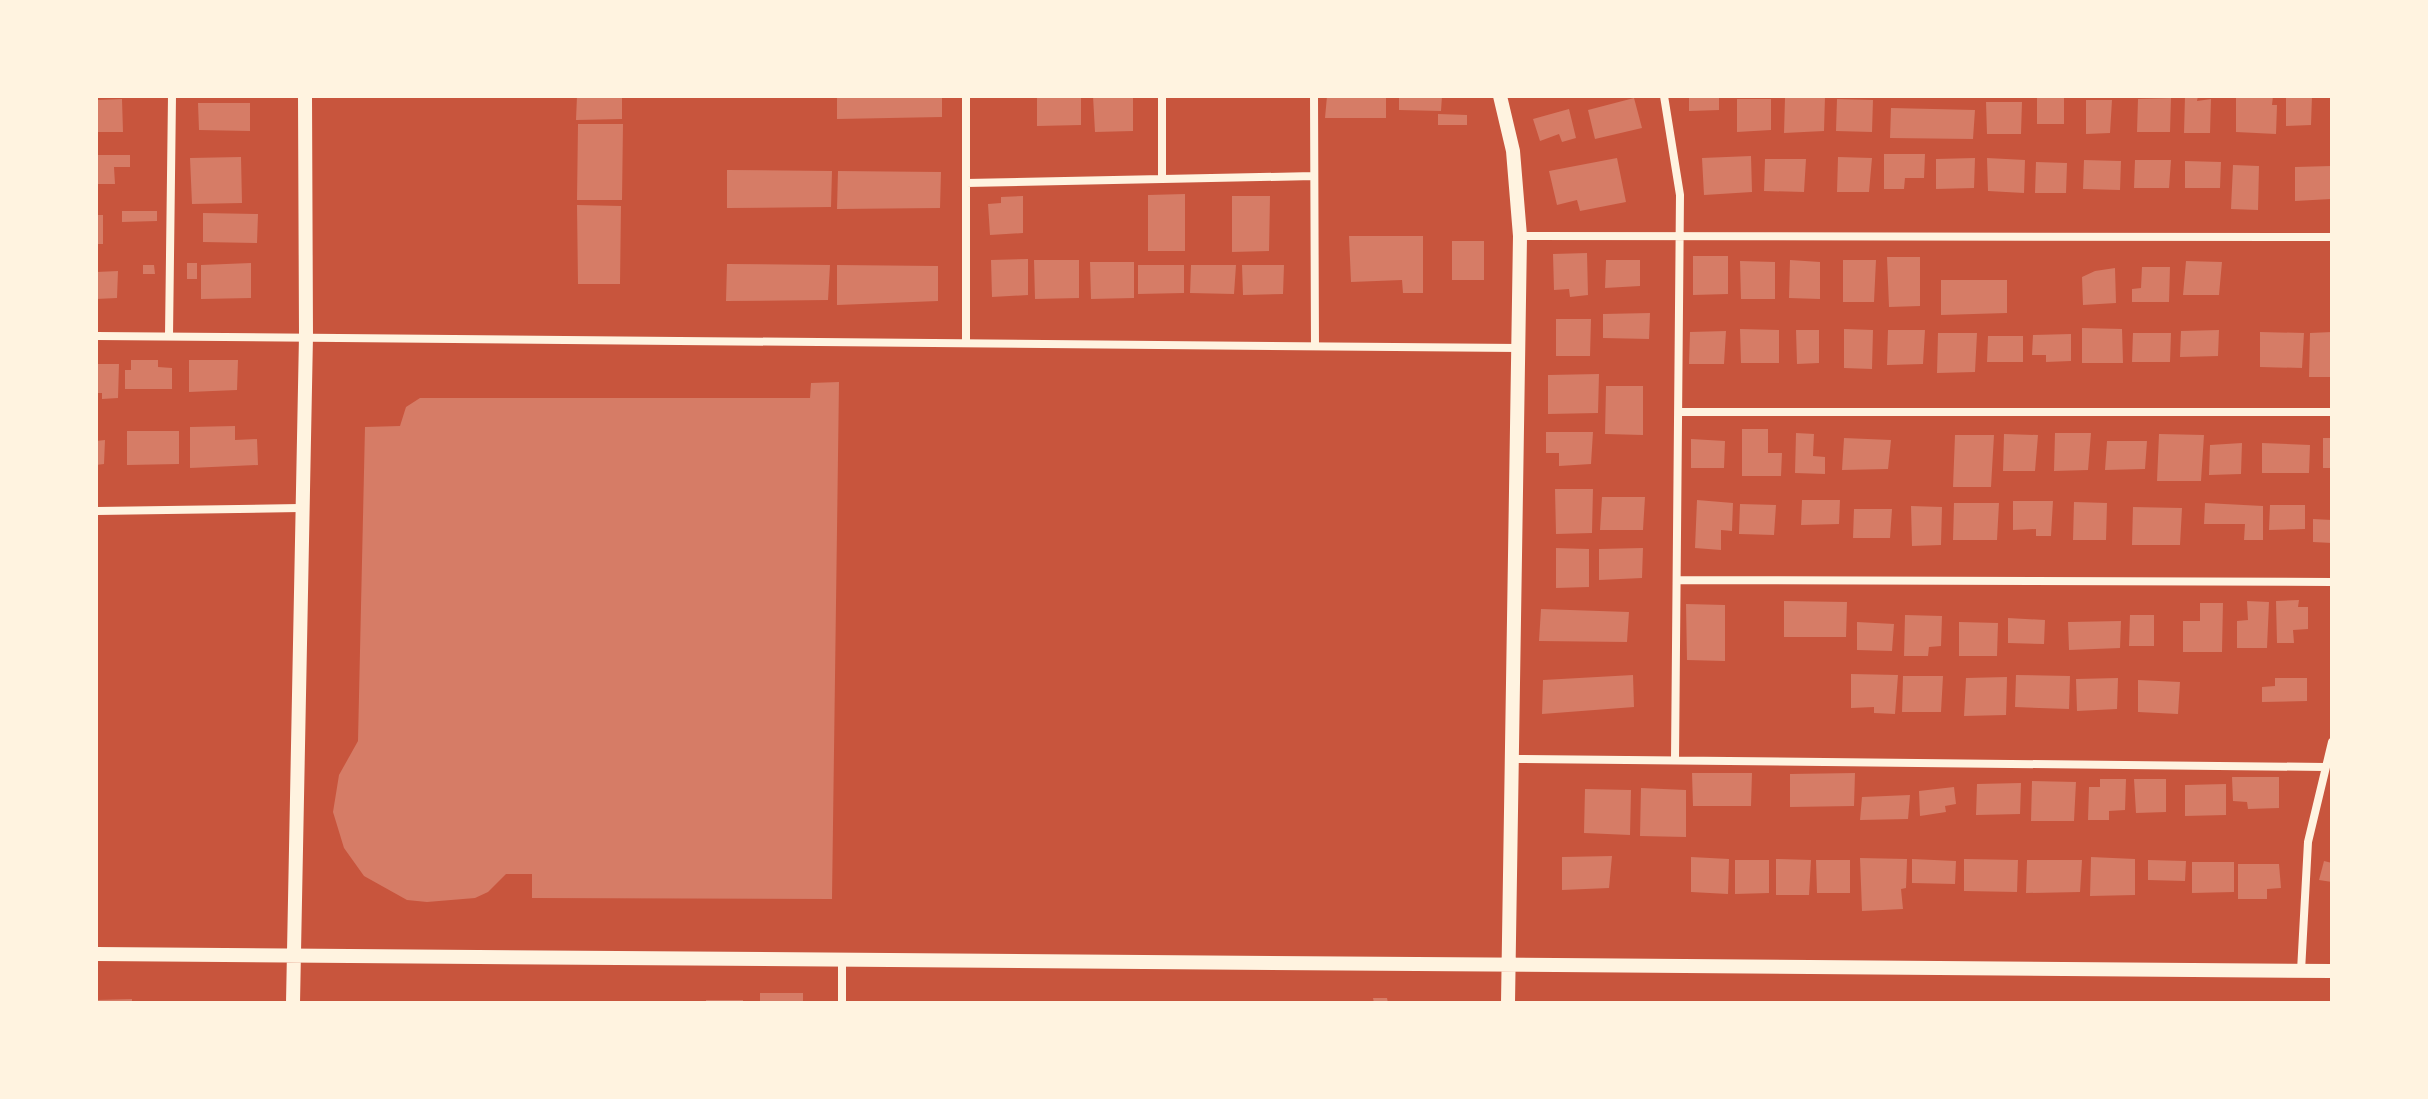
<svg xmlns="http://www.w3.org/2000/svg" width="2428" height="1099" font-family="'Work Sans',sans-serif">
	<rect width="100%" height="100%" fill="#c8553d"/>
	<path fill="#d67c66" d="M577,96h45v23l-46,1z
		M837,96h105v21l-105,2z
		M1037,96h44v29l-44,1z
		M1093,96h40v35l-38,1z
		M1327,96h59v22h-61z
		M1399,96h43l-1,15 -42,-1z
		M1689,96h30v14l-30,1z
		M2185,96h13l-1,5 14,-2 -1,34h-26z
		M2236,96h37l-1,9h5l-1,29 -40,-2z
		M2286,96h26l-1,29 -25,1z
		M1825,97l-1,34 -40,2 1,-35z
		M2037,97h27v27h-27z
		M1634,98l8,30 -47,11 -7,-29z
		M2171,98l-1,34h-33l1,-33z
		M122,99l1,33h-27v-32z
		M1737,99h34v31l-34,2z
		M1837,99l36,1 -1,32 -36,-1z
		M2086,100h26l-2,33 -24,1z
		M1986,102h36l-1,32h-34z
		M198,103h52v28l-51,-1z
		M1891,108l84,2 -2,29 -83,-1z
		M1569,109l7,29 -14,4 -3,-8 -19,7 -7,-22z
		M1438,114l29,1v10h-29z
		M578,124h45l-1,76h-45z
		M1884,154h41l-1,24h-19l-1,11h-20z
		M96,155h34v12h-16l1,17h-19z
		M1751,156l1,36 -48,3 -2,-37z
		M241,157l1,46 -50,1 -2,-46z
		M1838,157l34,1 -3,34h-32z
		M1617,158l9,44 -46,9 -3,-11 -20,5 -8,-34z
		M1975,158l-1,30 -38,1v-30z
		M1987,158l38,2 -1,33 -36,-2z
		M1765,159h41l-2,33 -40,-1z
		M2084,160l37,1 -1,29 -37,-1z
		M2135,160h36l-2,28h-35z
		M2185,161l36,1 -1,26h-35z
		M2036,162l31,1 -1,30h-31z
		M2233,165l26,1 -1,44 -27,-1z
		M2331,166v33l-36,2v-34z
		M727,170l105,1 -1,36 -104,1z
		M838,171l103,1 -1,36 -103,1z
		M1185,194v57h-37v-56z
		M1023,196v37l-33,2 -2,-31 13,-1v-6z
		M1232,196h38l-1,55 -37,1z
		M577,205l44,1 -1,78h-42z
		M122,211h35v10l-35,1z
		M203,213l55,1 -1,29 -54,-1z
		M96,215h7v29h-7z
		M1349,236h74v57h-20l-1,-13 -51,2z
		M1452,241h32v39h-32z
		M1587,253l1,42 -18,2 -1,-8 -15,1 -1,-36z
		M1693,256h35v38l-35,1z
		M1887,257h33v49l-31,1z
		M1028,259v36l-36,2 -1,-37z
		M1034,260h45v38l-44,1z
		M1606,260h34v26l-35,2z
		M1790,260l30,2v37l-31,-1z
		M1843,260h33l-2,42h-31z
		M1740,261l35,1v37h-34z
		M2186,261l36,1 -3,33h-36z
		M1090,262h44v36l-43,1z
		M187,263h10v16h-10z
		M251,263v35l-50,1v-34z
		M727,264l103,1 -2,35 -102,1z
		M143,265h11l1,9h-12z
		M837,265l101,1v35l-101,4z
		M1138,265h46v28l-46,1z
		M1191,265h45l-2,29 -44,-1z
		M1242,265h42l-1,29 -40,1z
		M2142,267h28l-1,35h-37v-13l9,-1z
		M2115,268l1,35 -33,2 -1,-28 13,-6z
		M118,271l-1,27 -21,1v-27z
		M1941,280h66v33l-66,2z
		M1650,313l-1,26 -46,-1v-24z
		M1556,319h35l-1,37h-34z
		M2082,328l40,1 1,34h-41z
		M1740,329l39,1v33h-38z
		M1844,329l29,1 -1,39 -28,-1z
		M1796,330h23v33l-22,1z
		M1888,330h37l-2,34 -36,1z
		M2219,330l-1,26 -38,1 1,-26z
		M1726,331l-2,33h-35l1,-32z
		M2260,332l44,1 -2,35 -42,-1z
		M2332,332v45h-23l1,-44z
		M1938,333h39l-2,39 -38,1z
		M2133,333h38l-1,29h-38z
		M2071,334v27l-25,1v-7h-14l1,-20z
		M1988,336h35v26h-36z
		M131,360h27v7l14,1v21h-47v-19h6z
		M189,360h49l-1,30 -48,2z
		M96,364h23l-1,34 -16,1v-6h-6z
		M1599,374l-1,39 -50,1v-39z
		M839,382l-7,517 -300,-1v-24h-26l-18,18 -13,6 -48,4 -20,-2 -43,-24 -20,-28 -11,-36 6,-37 19,-34 7,-314 35,-1 6,-19 14,-9h390l1,-15z
		M1606,386h37v49l-38,-1z
		M235,426v14l22,-1 1,26 -68,3v-41z
		M1742,429h26v24h14l-1,23h-39z
		M127,431h52v33l-52,1z
		M1546,432h47l-2,32 -32,2v-13h-13z
		M1796,433l18,1 -1,22 12,1v17l-30,-1z
		M2055,433h36l-3,37 -34,1z
		M2004,434l34,1 -3,36h-32z
		M2159,434l45,1 -3,46h-44z
		M1955,435h39l-3,52h-38z
		M1844,438l47,2 -3,29 -46,1z
		M2323,438h9v30h-9z
		M1691,439l34,2 -1,27h-33z
		M105,440l-1,24 -8,1v-24z
		M2107,441h40l-2,28 -40,1z
		M2242,443l-1,31 -32,1 1,-30z
		M2262,443l48,2 -1,28h-47z
		M1555,489h38l-1,44 -36,1z
		M1602,497h43l-2,33h-43z
		M1697,500l36,3 -1,28 -11,-1v20l-26,-2z
		M1802,500h38l-1,24 -38,1z
		M2013,501h40l-2,35h-15v-7l-23,1z
		M2074,502l33,1 -1,37h-33z
		M1954,503h45l-2,37h-44z
		M2205,503l58,3v34h-19l1,-16h-41z
		M1740,504l36,1 -2,30 -35,-1z
		M2270,505h35v24l-36,1z
		M1911,506l31,1 -1,38 -29,1z
		M2133,507l49,1 -2,37h-48z
		M1854,509h38l-2,29h-37z
		M2313,519l19,1v23l-19,-1z
		M1556,548l33,1v38l-33,1z
		M1643,548l-1,30 -43,2v-31z
		M2299,600l-1,7h10v22l-15,1 1,13h-17l-1,-42z
		M1784,601l63,1 -1,35h-62z
		M2247,601l22,1 -2,46h-30v-27l11,-1z
		M2200,603h23l-1,49h-39v-31h17z
		M1686,604l39,1v56l-38,-1z
		M1541,609l88,3 -2,30 -88,-1z
		M1905,615l37,1 -1,30 -12,1 -1,9h-24z
		M2130,615h24v31h-25z
		M2008,618l37,2 -1,24 -36,-1z
		M2121,621l-1,27 -51,2 -1,-28z
		M1857,622l37,2 -2,27 -35,-1z
		M1959,622l39,1 -1,33h-38z
		M1851,674l47,1 -3,39 -21,-1v-6l-23,1z
		M1633,675l1,32 -92,7 1,-34z
		M2016,675l54,1 -1,33 -54,-2z
		M1903,676h40l-2,36h-39z
		M2007,677l-1,38 -42,1 2,-38z
		M2118,678l-1,31 -40,2 -1,-32z
		M2275,678h32v23l-45,1v-15l13,-1z
		M2138,680l42,2 -2,32 -40,-2z
		M1692,773h60l-1,33h-58z
		M1855,773l-1,33 -64,1v-33z
		M2232,777h47v31l-31,1 -1,-7 -14,-1z
		M2100,779h26l-1,31 -16,1v9h-21l1,-33h11z
		M2134,779h32v33l-30,1z
		M2032,781l44,1 -2,39h-43z
		M2021,783l-1,31 -44,1 1,-31z
		M2226,784v31l-41,1v-31z
		M1954,787l2,17 -11,2 1,6 -26,4 -1,-25z
		M1641,788l45,2v47l-46,-1z
		M1585,789l46,1 -1,45 -46,-2z
		M1910,795l-2,24 -48,1 2,-23z
		M1612,856l-3,32 -47,2v-33z
		M1691,857l38,2 -1,35 -37,-2z
		M2091,857l44,2v36l-45,1z
		M1860,858l47,1 -1,29 -5,1 2,20 -41,2z
		M1776,859l35,1 -2,35h-33z
		M1912,859l44,2 -1,23 -43,-1z
		M1964,859l54,1 -1,32 -53,-1z
		M1735,860h34v33l-34,1z
		M1816,860h34v33h-33z
		M2027,860h55l-2,32 -54,1z
		M2148,860l38,1 -1,20 -37,-1z
		M2324,861l8,2v19l-13,-2z
		M2192,862h42v30l-42,1z
		M2238,864h41l2,24 -14,1v10h-29z
		M760,993h43v10h-43z
		M1373,998h14l1,5h-14z
		M132,999v4h-36v-3z
		M706,1000h37v3h-37z"/>
	<g fill="none" stroke-linecap="round" stroke-linejoin="round">
		<path stroke="#fff3e0" stroke-width="8" d="M1314,96l1,250
			M1664,96l16,99 -5,565
			M1162,179v-83
			M966,183l348,-7
			M1520,236l812,1
			M96,336l1423,12
			M169,336l3,-240
			M966,342v-246
			M1679,412h653
			M96,511l204,-3
			M1677,580l655,2
			M1514,759l811,8
			M842,960v43
			M2301,971l7,-129 24,-100"/>
		<path stroke="#fff3e0" stroke-width="14" d="M1500,96l13,55 7,85 -12,767
			M96,954l2236,17
			M293,1003l13,-667 -1,-240"/>
	</g>
	<rect width="2428" height="1099" fill="none" stroke="#fff3e0" stroke-width="196"/>
</svg>
